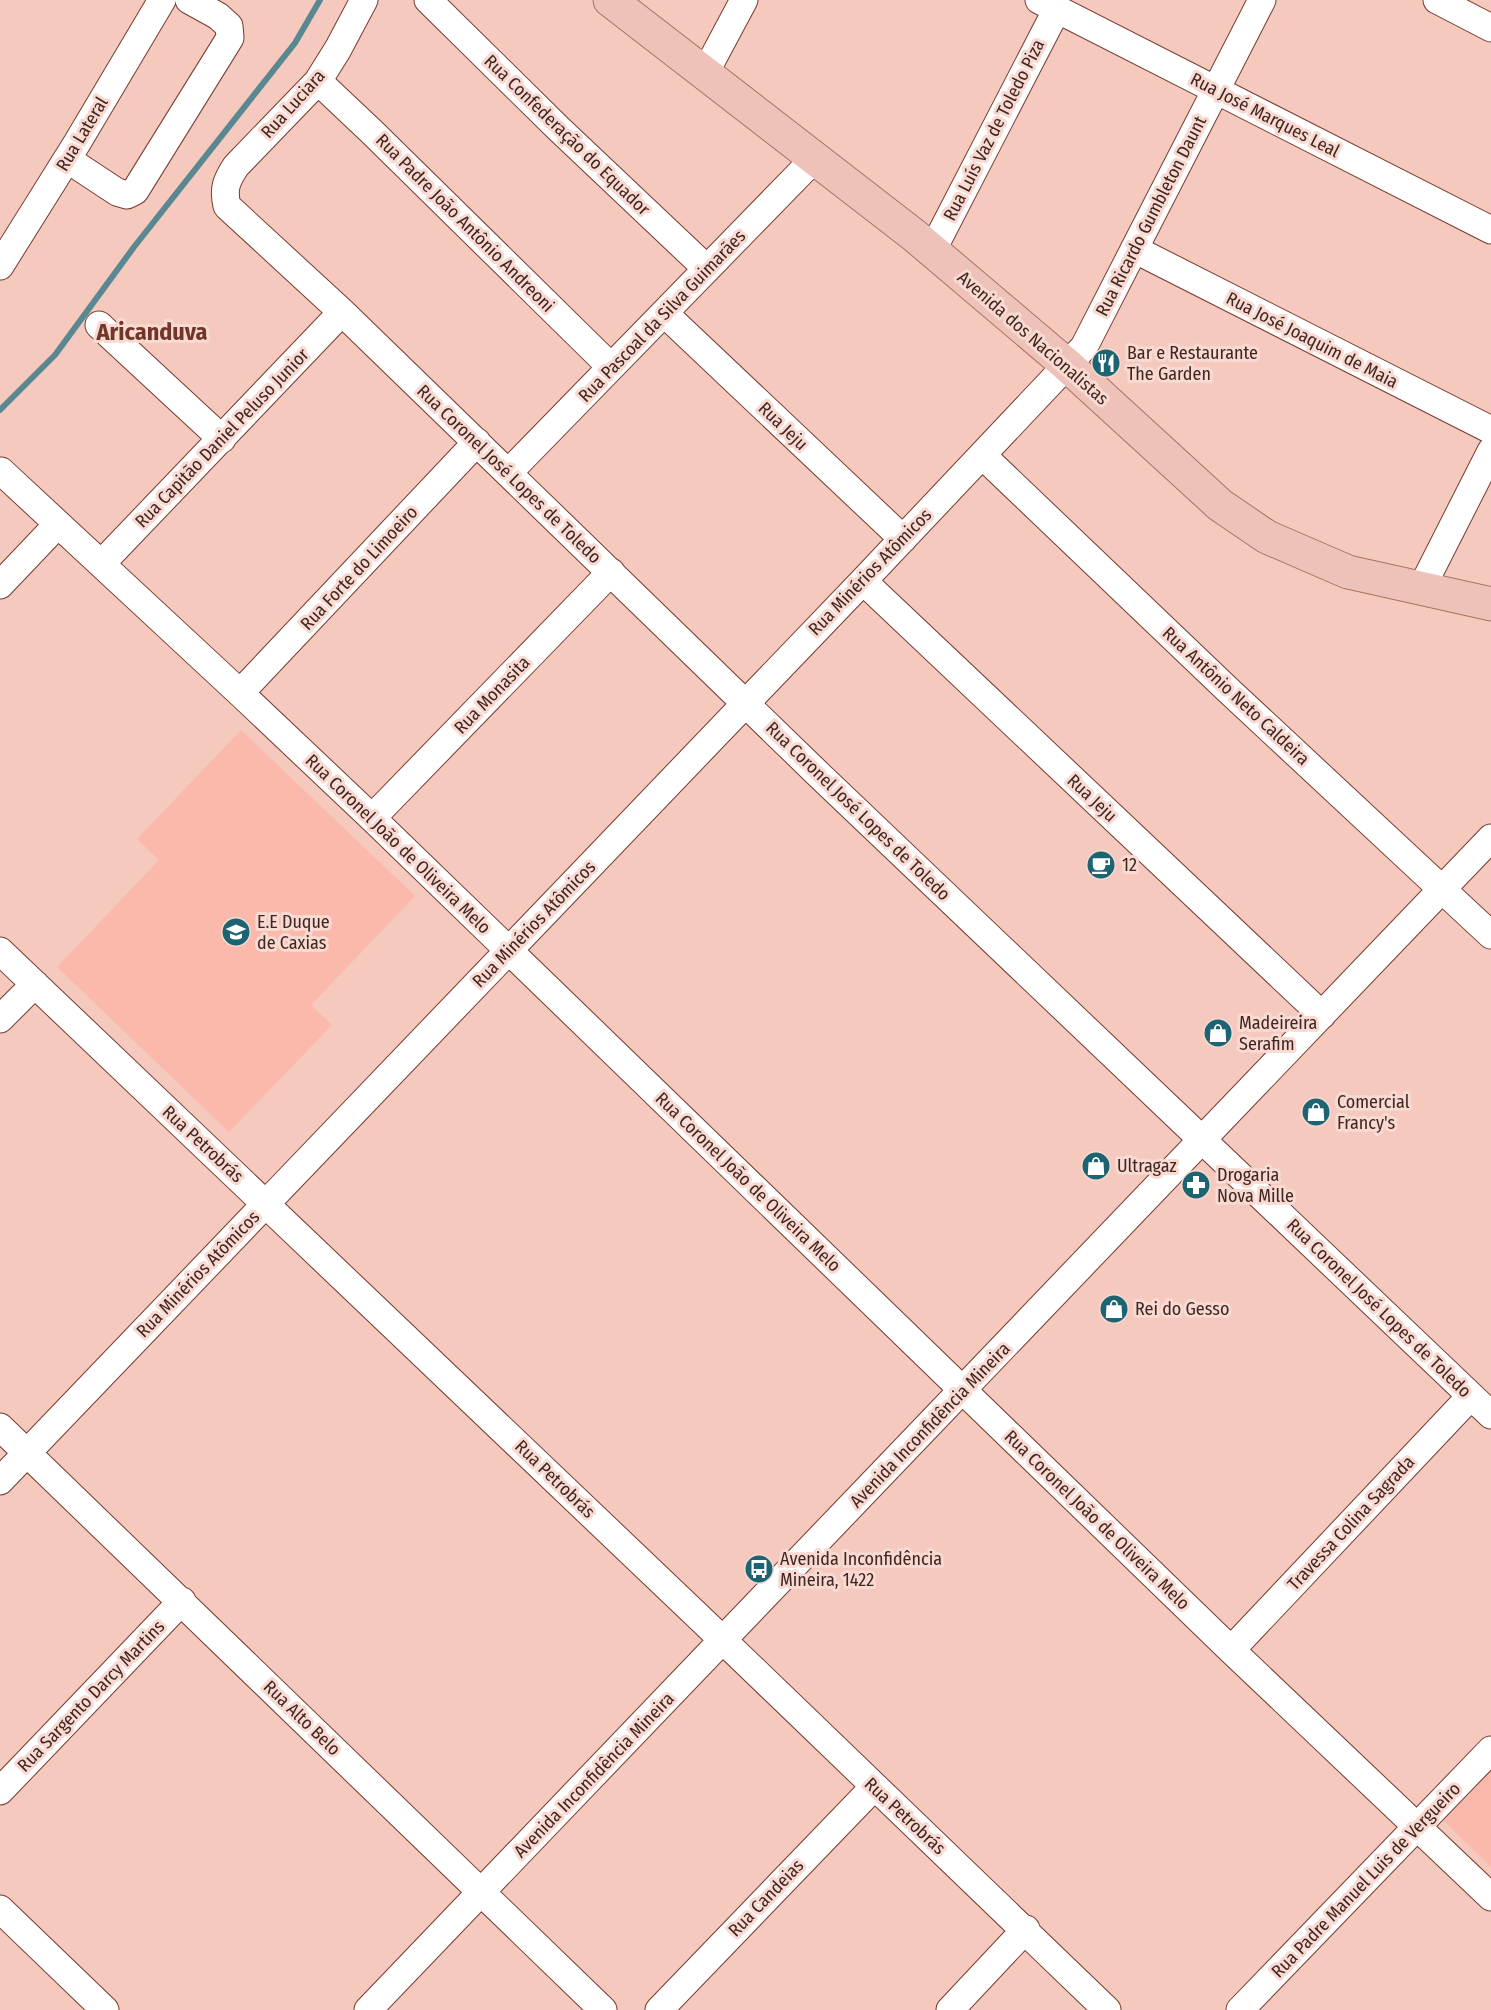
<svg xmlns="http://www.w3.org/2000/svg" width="1491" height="2010" font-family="'Fira Sans Condensed',sans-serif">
	<rect width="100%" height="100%" fill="#f5c9be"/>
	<path fill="#fab9aa" d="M241,730l174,166 -104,109 21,20 -103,107 -172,-165 102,-107 -22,-21z
		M1491,1769v98l-49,-48z"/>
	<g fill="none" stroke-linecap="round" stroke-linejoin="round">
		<path stroke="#5a8892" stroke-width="6" d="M0,410l55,-55 79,-108 161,-204 25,-43"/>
		<g stroke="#773b2d" stroke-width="29">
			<path id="minor" d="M364,0l-26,49 -20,32 -82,85c-10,15 -13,23 -9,40l115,106 474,460 675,643
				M428,0l130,128 149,141
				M1039,0l452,230
				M1437,0l54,28
				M705,73l39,-73
				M318,81l54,51 239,235
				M67,159l50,33 10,3 8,-4 95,-153 -1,-12 -11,-10 -29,-16
				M1134,249l357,181
				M932,251l125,-242
				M0,266l77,-123 85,-143
				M664,313l239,226
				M99,325l123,114
				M982,455l245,234 264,246
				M1,471l239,222 132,125 859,832 260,247
				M508,473l307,-315
				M101,564l241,-252
				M863,581l459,434
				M0,585l58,-61
				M1421,589l70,-138
				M240,693l237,-251
				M372,818l239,-246
				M0,951l704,671 403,388
				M0,1019l35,-35
				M0,1427l603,583
				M0,1481l863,-900 221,-234 178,-347
				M1231,1650l240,-254
				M0,1791l182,-190
				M0,1909l105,101
				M368,2010c374,-391 749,-781 1123,-1172
				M659,2010l215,-223
				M950,2010l76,-81
				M1240,2010l251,-260"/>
		</g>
		<g stroke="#aa7163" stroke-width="35">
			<path id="major" d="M610,0l305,236 152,129 153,140 47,32 81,35 143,32"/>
		</g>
		<use href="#minor" stroke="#fff" stroke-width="27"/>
		<use href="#major" stroke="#eec2b8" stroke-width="33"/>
	</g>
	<defs>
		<g id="restaurant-disc" transform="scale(1.5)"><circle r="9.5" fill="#1c6472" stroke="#f8dad2"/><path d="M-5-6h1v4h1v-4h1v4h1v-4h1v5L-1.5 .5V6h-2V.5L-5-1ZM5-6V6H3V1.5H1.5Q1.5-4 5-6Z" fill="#fff"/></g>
		<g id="cafe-disc" transform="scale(1.5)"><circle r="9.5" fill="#1c6472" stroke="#f8dad2"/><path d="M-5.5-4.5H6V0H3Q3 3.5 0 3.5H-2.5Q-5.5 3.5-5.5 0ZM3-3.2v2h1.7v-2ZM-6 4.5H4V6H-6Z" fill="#fff"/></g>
		<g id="school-disc" transform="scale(1.5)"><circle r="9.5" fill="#1c6472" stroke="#f8dad2"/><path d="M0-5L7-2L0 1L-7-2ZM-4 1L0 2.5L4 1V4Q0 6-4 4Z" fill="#fff"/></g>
		<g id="shop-disc" transform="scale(1.5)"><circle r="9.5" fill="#1c6472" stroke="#f8dad2"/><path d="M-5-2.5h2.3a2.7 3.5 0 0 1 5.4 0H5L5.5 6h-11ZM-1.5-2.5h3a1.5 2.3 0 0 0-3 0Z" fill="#fff"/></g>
		<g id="pharmacy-disc" transform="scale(1.5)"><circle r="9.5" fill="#1c6472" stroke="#f8dad2"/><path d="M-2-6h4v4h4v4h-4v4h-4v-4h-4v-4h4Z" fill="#fff"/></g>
		<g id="bus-disc" transform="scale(1.5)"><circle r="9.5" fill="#1c6472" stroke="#f8dad2"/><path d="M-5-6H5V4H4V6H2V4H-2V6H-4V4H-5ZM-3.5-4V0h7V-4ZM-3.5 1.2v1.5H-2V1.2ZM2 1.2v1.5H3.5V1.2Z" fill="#fff"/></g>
	</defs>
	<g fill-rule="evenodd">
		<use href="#restaurant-disc" x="1106" y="363"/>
		<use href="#cafe-disc" x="1101" y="865"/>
		<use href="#school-disc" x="236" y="932"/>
		<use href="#shop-disc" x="1218" y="1033"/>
		<use href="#shop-disc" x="1316" y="1112"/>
		<use href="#shop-disc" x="1096" y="1166"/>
		<use href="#pharmacy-disc" x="1196" y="1185"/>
		<use href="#shop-disc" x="1114" y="1309"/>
		<use href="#bus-disc" x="759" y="1569"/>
	</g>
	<g text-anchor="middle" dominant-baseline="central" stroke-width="6" stroke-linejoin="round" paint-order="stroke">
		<g font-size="18" fill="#41251f" stroke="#f8dad2">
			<text transform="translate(293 104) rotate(-48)">Rua Luciara</text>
			<text transform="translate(1265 115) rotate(27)">Rua José Marques Leal</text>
			<text transform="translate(994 130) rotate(-63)">Rua Luís Vaz de Toledo Piza</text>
			<text transform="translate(82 134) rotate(-59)">Rua Lateral</text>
			<text transform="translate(567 135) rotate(44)">Rua Confederação do Equador</text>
			<text transform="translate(1151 216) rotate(-63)">Rua Ricardo Gumbleton Daunt</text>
			<text transform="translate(465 223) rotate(45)">Rua Padre João Antônio Andreoni</text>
			<text transform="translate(662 316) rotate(-46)">Rua Pascoal da Silva Guimarães</text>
			<text transform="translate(1033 338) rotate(41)">Avenida dos Nacionalistas</text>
			<text transform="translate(1312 340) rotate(27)">Rua José Joaquim de Maia</text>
			<text transform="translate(783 426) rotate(44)">Rua Jeju</text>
			<text transform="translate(222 438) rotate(-46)">Rua Capitão Daniel Peluso Junior</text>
			<text transform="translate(509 474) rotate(44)">Rua Coronel José Lopes de Toledo</text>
			<text transform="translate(359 568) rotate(-47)">Rua Forte do Limoeiro</text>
			<text transform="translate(870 572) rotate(-46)">Rua Minérios Atômicos</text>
			<text transform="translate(492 695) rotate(-46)">Rua Monasita</text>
			<text transform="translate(1236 696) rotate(43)">Rua Antônio Neto Caldeira</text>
			<text transform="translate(1092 798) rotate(43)">Rua Jeju</text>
			<text transform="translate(858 811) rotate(44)">Rua Coronel José Lopes de Toledo</text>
			<text transform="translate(398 844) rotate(44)">Rua Coronel João de Oliveira Melo</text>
			<text transform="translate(534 924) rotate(-46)">Rua Minérios Atômicos</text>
			<text transform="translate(203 1144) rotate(43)">Rua Petrobrás</text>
			<text transform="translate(748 1182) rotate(44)">Rua Coronel João de Oliveira Melo</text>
			<text transform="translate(198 1274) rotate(-46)">Rua Minérios Atômicos</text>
			<text transform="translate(1379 1308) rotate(44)">Rua Coronel José Lopes de Toledo</text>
			<text transform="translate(930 1425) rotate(-46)">Avenida Inconfidência Mineira</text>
			<text transform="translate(555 1479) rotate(44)">Rua Petrobrás</text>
			<text transform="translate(1097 1520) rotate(44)">Rua Coronel João de Oliveira Melo</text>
			<text transform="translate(1351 1523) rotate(-47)">Travessa Colina Sagrada</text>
			<text transform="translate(91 1696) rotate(-46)">Rua Sargento Darcy Martins</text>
			<text transform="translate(302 1718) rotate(44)">Rua Alto Belo</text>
			<text transform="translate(594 1775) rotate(-46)">Avenida Inconfidência Mineira</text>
			<text transform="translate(905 1816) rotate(43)">Rua Petrobrás</text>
			<text transform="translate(1366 1880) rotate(-46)">Rua Padre Manuel Luis de Vergueiro</text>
			<text transform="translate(766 1898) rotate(-46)">Rua Candeias</text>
		</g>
		<g font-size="18" fill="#41251f" stroke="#f8dad2" text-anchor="start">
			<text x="1127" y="353">Bar e Restaurante<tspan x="1127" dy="21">The Garden</tspan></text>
			<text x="1122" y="865">12</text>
			<text x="257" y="922">E.E Duque<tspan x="257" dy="21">de Caxias</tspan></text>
			<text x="1239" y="1023">Madeireira<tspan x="1239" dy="21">Serafim</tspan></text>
			<text x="1337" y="1102">Comercial<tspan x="1337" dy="21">Francy's</tspan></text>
			<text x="1117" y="1166">Ultragaz</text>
			<text x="1217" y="1175">Drogaria<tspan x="1217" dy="21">Nova Mille</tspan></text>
			<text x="1135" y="1309">Rei do Gesso</text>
			<text x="780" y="1559">Avenida Inconfidência<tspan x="780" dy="21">Mineira, 1422</tspan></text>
		</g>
		<g font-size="24" font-weight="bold" fill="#723628" stroke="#f8dad2">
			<text x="152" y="332">Aricanduva</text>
		</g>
	</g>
</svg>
